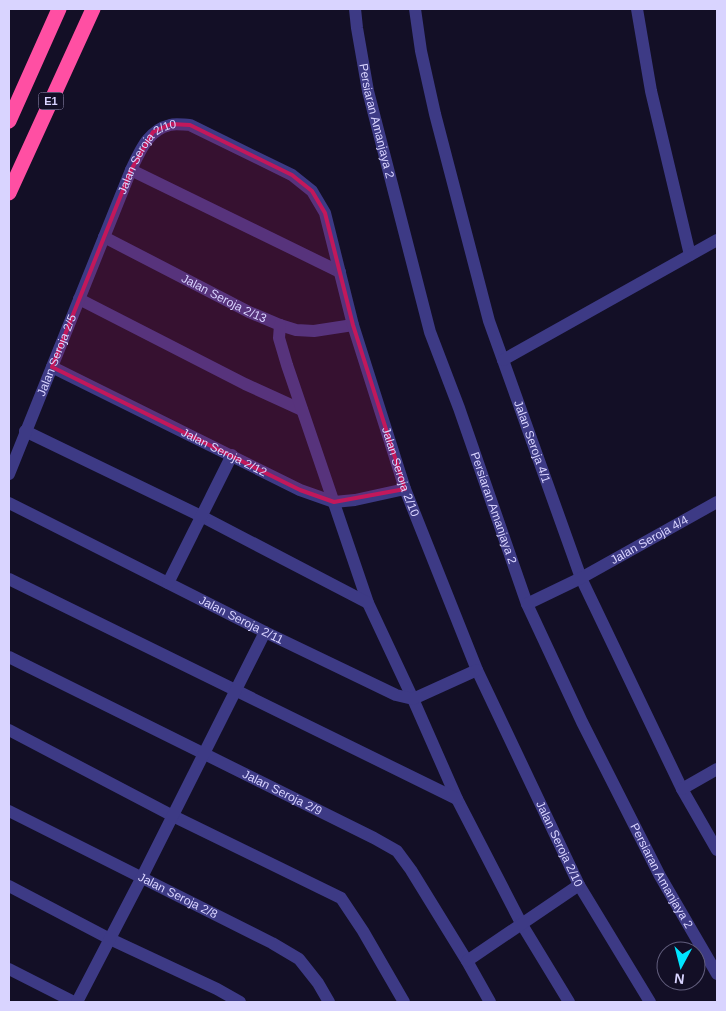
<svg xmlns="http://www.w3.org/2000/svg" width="726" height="1011" font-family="Arial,sans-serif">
	<rect width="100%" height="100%" fill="#130f26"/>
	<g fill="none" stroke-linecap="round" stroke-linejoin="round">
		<g stroke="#3d3a85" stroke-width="12">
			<path id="s1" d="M355,9l2,19 11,63 62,241 29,76 68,196 55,118 78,154 57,98"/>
			<path id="s2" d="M415,9l6,42 14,63 54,207 14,39 78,218 101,211 35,61"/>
			<path d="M637,9l14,82 39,164"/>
			<path d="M131,170l209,102"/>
			<path id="s3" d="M104,237l145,75 31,13 16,5 18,1 39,-6"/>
			<path d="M79,299l166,85 57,26"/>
			<path d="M280,325l-1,13 8,27 81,238 45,96 44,100 64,124 48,79"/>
			<path d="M503,360l214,-120"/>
			<path id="s4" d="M52,367l248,123 34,12 21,-2 50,-11"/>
			<path d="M25,431l176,85 167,87"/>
			<path id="s5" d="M9,474l122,-304c9,-19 17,-40 39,-45 6,-2 14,0 20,0l102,50 20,16 13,22 28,112 52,164 72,181 102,215 71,117"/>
			<path id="s6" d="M9,503l256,129 131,63 17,4 64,-29"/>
			<path d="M9,579l448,220"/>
			<path d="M168,583l64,-128"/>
			<path id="s7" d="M527,604l54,-26 136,-76"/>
			<path id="s8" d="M9,657l365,181 23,13 14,19 56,91 23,41"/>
			<path d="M9,730l164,86 168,82 22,33 41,71"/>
			<path d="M682,789l35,-20"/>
			<path id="s9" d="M9,811l263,132 27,16 19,24 11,19"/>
			<path d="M9,886l101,53 107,50 23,13"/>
			<path d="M467,961l112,-76"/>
			<path d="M9,969l65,33"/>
			<path d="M77,1002l65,-125 123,-245"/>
		</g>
		<path stroke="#ff4fa3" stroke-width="15" d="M9,121l50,-112
			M9,193l84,-184"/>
	</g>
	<path fill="#c2185b" fill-opacity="0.2" stroke="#c2185b" stroke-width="4" stroke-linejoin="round" d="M171,124l19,1 102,50 20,16 13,22 28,112 52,164 -71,13 -34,-12 -248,-123 79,-197 22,-38z"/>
	<g text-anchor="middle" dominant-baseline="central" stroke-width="4" stroke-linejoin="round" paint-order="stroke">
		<rect fill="#130f26" stroke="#9e99be" stroke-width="1" x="38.5" y="92.5" width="25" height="17" rx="4"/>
		<g font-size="11" font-weight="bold" fill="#d9d4ff">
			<text x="51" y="101">E1</text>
		</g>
		<g font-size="12" fill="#d9d4ff" stroke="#130f26">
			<text stroke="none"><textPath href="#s1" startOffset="114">Persiaran Amanjaya 2</textPath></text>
			<text stroke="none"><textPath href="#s5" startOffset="349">Jalan Seroja 2/10</textPath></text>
			<text stroke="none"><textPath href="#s3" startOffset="135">Jalan Seroja 2/13</textPath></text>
			<text stroke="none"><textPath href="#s5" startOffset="128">Jalan Seroja 2/5</textPath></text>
			<text stroke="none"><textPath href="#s2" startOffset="449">Jalan Seroja 4/1</textPath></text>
			<text stroke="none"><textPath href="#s4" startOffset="192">Jalan Seroja 2/12</textPath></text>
			<text stroke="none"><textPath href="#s5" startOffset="844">Jalan Seroja 2/10</textPath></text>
			<text stroke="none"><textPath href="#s1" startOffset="519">Persiaran Amanjaya 2</textPath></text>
			<text stroke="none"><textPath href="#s7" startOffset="138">Jalan Seroja 4/4</textPath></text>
			<text stroke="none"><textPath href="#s6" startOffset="260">Jalan Seroja 2/11</textPath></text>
			<text stroke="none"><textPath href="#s8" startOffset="305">Jalan Seroja 2/9</textPath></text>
			<text stroke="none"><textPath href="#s5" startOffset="1249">Jalan Seroja 2/10</textPath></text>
			<text stroke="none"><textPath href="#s1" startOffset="924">Persiaran Amanjaya 2</textPath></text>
			<text stroke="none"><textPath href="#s9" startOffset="189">Jalan Seroja 2/8</textPath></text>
		</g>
	</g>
	<rect width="726" height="1011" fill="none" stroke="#d9d4ff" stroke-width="20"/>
	<g transform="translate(681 966) rotate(187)"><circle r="24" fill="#130f26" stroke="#625e7d"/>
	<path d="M0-4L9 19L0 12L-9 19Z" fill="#00e5ff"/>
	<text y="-8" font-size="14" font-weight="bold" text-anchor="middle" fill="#d9d4ff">N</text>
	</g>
</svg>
